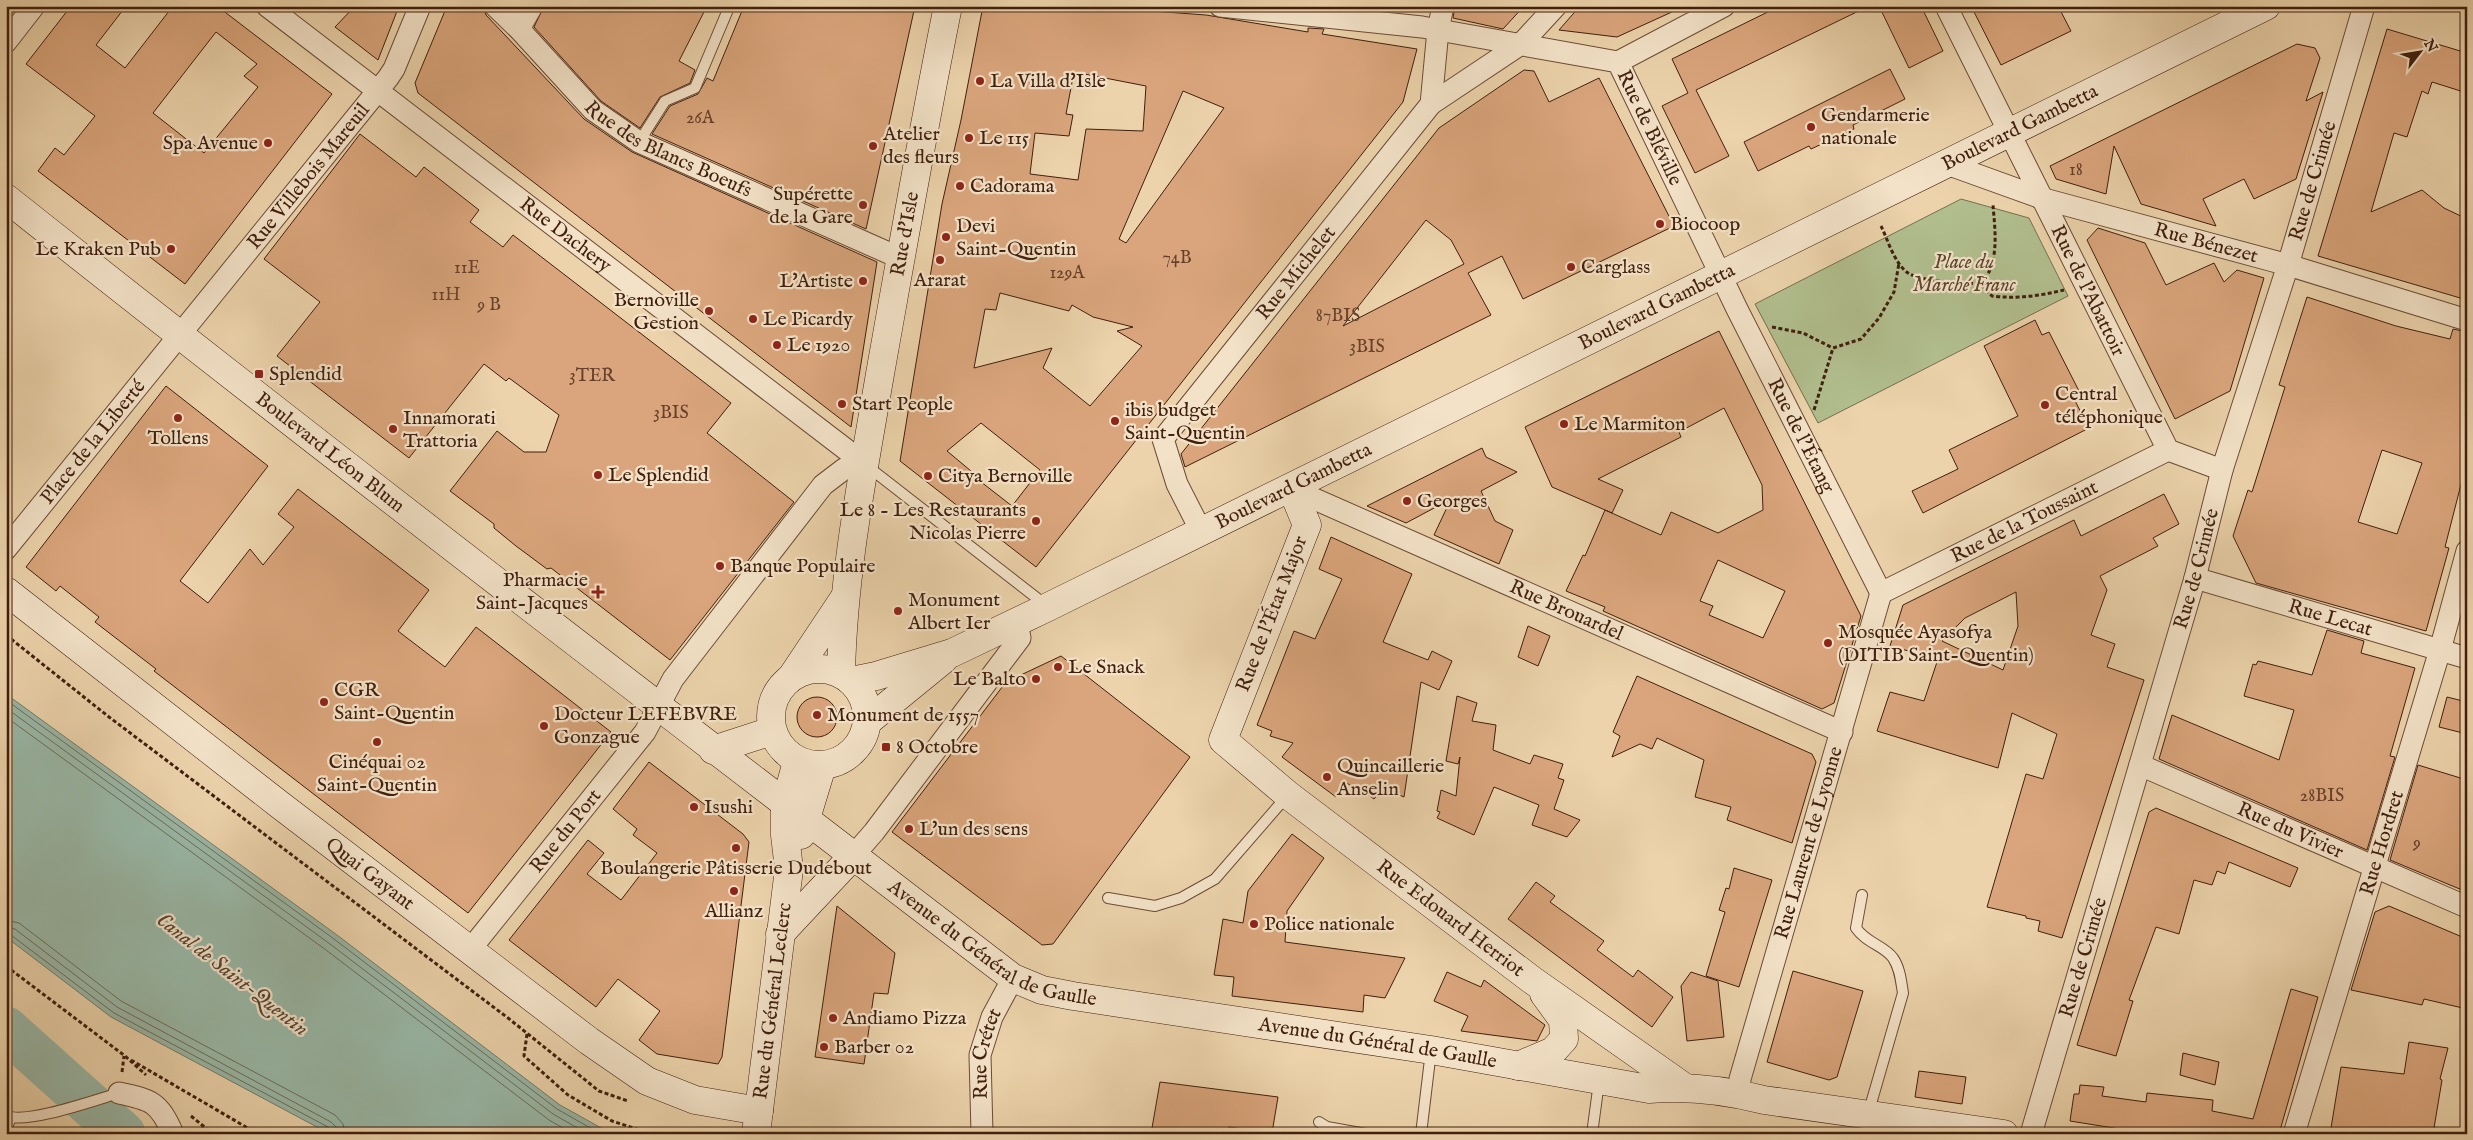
<svg xmlns="http://www.w3.org/2000/svg" width="2473" height="1140" font-family="'IM FELL English',serif">
	<rect width="100%" height="100%" fill="#ecd3ab"/>
	<filter id="stains"><feTurbulence type="fractalNoise" baseFrequency=".004" numOctaves="4"/><feColorMatrix values="0 0 0 0 .2 0 0 0 0 .09 0 0 0 0 .02 0 0 0 .5 -.17"/></filter>
	<radialGradient id="worn" r=".72"><stop offset=".6" stop-color="#630" stop-opacity="0"/><stop offset="1" stop-color="#630" stop-opacity=".3"/></radialGradient>
	<path fill="#b1be8e" stroke="#786e4e" d="M1961,199l68,19 39,78 -250,127 -63,-119z"/>
	<path fill="#99b8a7" stroke="#757b6a" d="M6,694l331,241 223,170 52,29h-282l-219,-117 -105,-80z"/>
	<g fill="none" stroke-linecap="round" stroke-linejoin="round">
		<path stroke="#6c6c5a" stroke-width="1" d="M6,700l328,239 223,170 44,25
			M6,708l324,236 223,170 35,20
			M6,717l320,233 223,170 24,14
			M6,920l13,3 102,78 214,114 8,9 2,10
			M6,927l9,2 102,78 214,115 5,5 1,7
			M6,933l5,2 103,78 214,114 3,7"/>
		<path stroke="#99b8a7" stroke-width="45" d="M6,1029l117,105"/>
	</g>
	<path fill="#daa57c" stroke="#401f0e" fill-rule="evenodd" d="M71,6h55l-30,39 29,23 48,-62h44l115,88 -147,190 -147,-113 17,-23 9,7 31,-39 -69,-52zM216,32l41,32 -13,12 14,11 -54,66 -51,-40z
		M355,6h44l-21,54 -43,-33z
		M447,6h36l3,9 98,104 48,33 245,110 -26,165 -433,-334 -3,-10z
		M544,6h163l-28,55 16,9 -5,13 -30,14 -20,31 -39,-27 -67,-74z
		M744,6h171l-49,223 -214,-95 18,-28 28,-12 9,-16 6,3z
		M983,6h100l123,9 102,17v-4l16,1 -2,5 95,15 -14,53 -367,465 -136,-106 42,-257 19,-84zM1074,72l72,14 -3,45 -57,-2 -8,51 -48,-6 5,-41 34,3 4,-21 -7,-1zM1183,91l41,17 -98,135 -7,-4zM1000,293l69,18 3,-6 21,12 40,10 -16,4 25,15 -52,60 -47,-38 9,-20 -78,20 11,-59 11,1zM981,423l59,47 -28,36 -36,-28 1,-2 -30,-25z
		M1455,6h69l-21,23 -50,-11z
		M1580,6h105l-68,31 -58,-7z
		M1780,6h89l-173,84 33,66 -34,17 -33,-67 26,-13 -16,-34z
		M1879,6h42l22,45 -34,17z
		M1971,6h87l13,25 -70,34z
		M2387,29l80,24v40l-35,-11 -4,12 -6,-3 -15,46 -13,-4 -23,79 51,-22 22,18 23,11v81l-149,-44z
		M2297,44l18,4 5,10 -14,43 17,-9 -27,87 -42,20 -10,-20 -41,20 13,27 -75,-22 -27,-58 -8,48 -50,-15 -6,-13z
		M1890,69l15,30 -52,26 1,4 -43,20 -2,-3 -51,25 -14,-29z
		M1524,70l10,1 15,31 50,-24 75,148 -151,73 -21,-43 -34,17 23,42 -306,152 -4,-13 258,-326zM1426,220l25,20 13,24 -121,62z
		M360,134l56,43 8,-10 55,43 -9,12 33,25 10,-12 218,168 -24,30 87,69 -124,158 -119,-92 -4,1 -31,-23 -22,-18v-4l-44,-33 47,-60 27,21h22l13,-37 -50,-37 -3,3 -22,-17 -75,94 -132,-102 43,-54 -56,-43z
		M2098,228l47,15 21,42 48,-22 10,19 13,-12 27,8 -34,113 -55,28 -88,-179z
		M2307,297l89,29 54,13 3,-10 14,3v129l-22,86 4,1 -23,83 -170,-48 -23,-47 15,-46 4,2 33,-105 -6,-2zM2382,450l40,13 -25,71 -39,-12z
		M2035,320l7,15 7,-3 30,59 -7,4 17,33 -166,85 -11,-22 46,-22 -9,-19 69,-34 -34,-70z
		M1719,331l142,285 -27,87 -12,6 -219,-98 2,-4 -39,-16 17,-36 2,1 20,-46 56,25 10,-23 47,21 45,-23 -1,-25 -38,-77 -45,24 2,5 -83,42 25,11 -11,23 -60,-26 -27,-60zM1718,560l67,31 -22,47 -54,-23 4,-9 -13,-5z
		M166,386l102,80 -88,115 28,22 42,-54 13,16 31,-38 -16,-13 20,-25 131,101 -31,41 47,36 31,-40 135,105 -143,181 -314,-242 2,-2 -61,-47 4,-5 -39,-31 -4,5 -30,-24z
		M1482,448l4,9 31,15 -36,19 14,30 18,9 -14,34 -65,-29 17,-36 -45,24 -39,-17z
		M2164,494l15,30 -26,14 5,8 -58,30 7,14 -16,45 24,9 -8,23 37,13 -82,258 -24,-7 2,-10 -14,-3v-2l-39,-9 39,-133 17,5 14,-45 -45,-21 -14,55 -121,-37 13,-39 34,9 14,-42 -48,-13 13,-41 171,-85 7,16zM2016,592l2,34 -15,44 -61,-29 23,-23z
		M1331,537l81,37 -29,68 45,18 4,-9 20,10 -13,29 -18,-8 -17,115 -21,-9 -9,11 -12,-9 -3,2 -12,-9 -11,14 -54,-40 11,-14 -23,-7 2,-5 -15,-6 37,-94 21,8 27,-60 -23,-10z
		M1528,626l22,10 -12,30 -20,-9z
		M2327,630l37,11 -3,12 54,15 -25,88 5,1 -28,93 -208,-91 13,-44 107,45 15,-50 -50,-14 9,-32 3,1 2,-4 54,14z
		M1061,656l129,101 -137,187 -11,1 -150,-113 114,-150z
		M1637,676l175,78 4,8 -24,81 -65,-23 4,-13 -36,-10 9,-37 -47,-22 -5,11 -12,-5 -28,13 8,-21 -7,-4z
		M1457,696l20,7 -5,18 24,4 -3,25 37,14 4,-9 29,9 -5,14 6,2 -10,29 26,11 -13,17 -35,-12 7,-20 -45,-18 -20,48 -37,-17 3,-6 -3,-1 4,-21 15,6 4,-39 -2,7 -12,-3z
		M2447,697l20,5v32l-28,-7z
		M797 717a20 20 0 1 1 40 0a20 20 0 1 1-40 0Z
		M649,762l94,72 6,8 -27,215 -4,7 -61,-10 -18,-14 21,-29 -42,-32 -22,28 -87,-67 79,-100 16,13 -17,21 34,26 36,-47 -24,-18 4,-6 -24,-20z
		M2418,765l49,15v112l-77,-32z
		M2156,808l142,60 -8,19 -61,-25 -4,12 -8,-3 -5,14 -18,-5 -15,54 -23,-7 -27,73 4,1 -17,55 -39,-11 72,-233z
		M1292,834l32,24 -37,53 -2,31 120,16 -20,40 -21,-3 -1,17 -131,-16 2,-19 -20,-2 9,-56 20,4 5,-32z
		M1734,868l38,12 -33,107 -33,-11 19,-64 -6,-2 7,-22 3,1z
		M1536,882l19,14 -5,6 54,39 -7,9 36,27 5,-7 35,27 -21,30 -144,-108z
		M837,906l58,47 -7,41 -14,-1 -10,71 -49,-7z
		M2389,906l78,33v70l-43,-10 -2,6 -71,-15 24,-78z
		M1793,971l70,20 -26,86 -8,3 -62,-18z
		M1447,972l34,15 3,-7 61,45 -8,16 -76,-10 7,-15 -34,-15z
		M1691,972l27,9 6,56 -37,4 -6,-55z
		M2291,989l27,8 -39,137h-128l-81,-13 4,-27h5l1,-9 24,2 -2,9 44,6 1,-9 66,7 -1,11 41,8z
		M2409,1042l39,6 -8,31 2,1 -9,54h-103l11,-67 63,7z
		M2183,1053l36,9 -4,23 -35,-10z
		M1919,1071l47,6 -4,27 -47,-7z
		M1160,1082l118,15 -6,36 -43,-6 -1,7h-43l-33,-6z"/>
	<g fill="none" stroke-linecap="round" stroke-linejoin="round">
		<g stroke="#6b4c35" stroke-width="12">
			<path id="lane" d="M639,142l26,-41 30,-13 32,-76
				M867,466l180,140
				M1862,895l-6,33c10,15 29,18 37,30 7,10 8,23 10,35l-35,121
				M1108,898l47,8 26,-8 34,-19 72,-83
				M6,1115c17,11 92,-16 113,-22
				M1319,1122l8,5 39,7
				M6,1129l5,-11
				M1421,1134l10,-83
				M1592,1134l7,-52"/>
		</g>
		<g stroke="#6b4c35" stroke-width="23">
			<g id="street">
				<path id="s1" d="M267,6l598,458"/>
				<path id="s2" d="M495,6l24,23 74,81 46,32 261,116"/>
				<path id="s3" d="M1220,6l202,21 196,35 119,247 144,284"/>
				<path id="s4" d="M1946,6c75,147 147,297 222,444l54,20"/>
				<path d="M519,29l13,-23"/>
				<path d="M6,42l28,-36"/>
				<path d="M1618,62l106,-56"/>
				<path d="M1431,104l90,-60 35,-38"/>
				<path id="s5" d="M1947,164l97,35 244,66 179,55"/>
				<path id="s6" d="M1292,489l550,243"/>
				<path id="s7" d="M1202,533l-25,-49 -14,-45 268,-335 7,-74 5,-24"/>
				<path id="s8" d="M6,549l382,-471 6,-9 26,-63"/>
				<path id="s9" d="M2195,578l272,80"/>
				<path id="s10" d="M1881,593l287,-143"/>
				<path id="s11" d="M2140,765l327,142"/>
				<path d="M853,856l21,-24 146,-194 -3,-16"/>
				<path id="s12" d="M469,951l176,-219 28,-53 150,-194 21,-16 21,-5"/>
				<path d="M119,1093c33,7 40,9 54,41"/>
				<path id="s13" d="M1739,1094l1,-15 141,-486"/>
				<path id="s14" d="M982,1134l-2,-79 12,-38 21,-39"/>
				<path id="s15" d="M2031,1134l164,-556 27,-108 66,-205 76,-259"/>
				<path id="s16" d="M2294,1134l146,-484 27,-99"/>
			</g>
		</g>
		<g stroke="#401f0e" stroke-width="29">
			<g id="secondary">
				<path id="s17" d="M6,198c333,264 670,522 1007,780l29,12 31,6 358,54 218,39c39,-3 76,1 115,11l240,34"/>
				<path id="s18" d="M1292,489l15,36 -84,215 65,55 244,185 152,107"/>
				<path id="s19" d="M6,591l274,214 309,236 58,40 48,19 64,11"/>
				<circle cx="819" cy="717" r="48"/>
				<path id="s20" d="M841,674c2,-101 22,-200 39,-300 22,-123 43,-245 68,-368"/>
				<path d="M793,675l50,-75"/>
				<path id="s21" d="M851,681l25,-5 76,-23 96,-46 1218,-601"/>
				<path d="M867,722l76,-62"/>
				<path d="M713,750l59,-19"/>
				<path d="M801,835l21,-69"/>
				<path d="M780,934l73,-78"/>
				<path d="M1518,1066l35,-15 11,-12 -1,-19 -19,-26"/>
				<path id="s22" d="M756,1134l33,-265 -4,-34v-30l12,-43"/>
			</g>
		</g>
		<path stroke="#401f0e" stroke-width="3" stroke-dasharray="4 2.5" stroke-linecap="butt" d="M1881,226c7,14 13,37 27,47 13,9 57,10 73,11l11,12c25,3 47,0 72,-6
			M1981,284c19,-21 14,-53 12,-79
			M1772,327l31,6 30,15
			M1814,410l19,-62 28,-9 18,-21 15,-26 5,-29
			M6,635l103,82 399,301 91,73 29,10
			M6,966l119,90 21,19
			M527,1034l-3,22 44,39 44,26 40,13
			M131,1060l127,74
			M122,1072l2,-16
			M191,1116l22,18
			M202,1127l3,7"/>
		<use href="#lane" stroke="#f3e2c8" stroke-width="10"/>
		<use href="#street" stroke="#f3e2c8" stroke-width="21"/>
		<use href="#secondary" stroke="#f3e2c8" stroke-width="28"/>
	</g>
	<g fill="#8f2418" stroke="#f3e2c8" stroke-width="2">
		<circle cx="980" cy="81" r="5"/>
		<circle cx="1811" cy="127" r="5"/>
		<circle cx="969" cy="138" r="5"/>
		<circle cx="268" cy="143" r="5"/>
		<circle cx="873" cy="146" r="5"/>
		<circle cx="960" cy="186" r="5"/>
		<circle cx="863" cy="205" r="5"/>
		<circle cx="1660" cy="224" r="5"/>
		<circle cx="946" cy="237" r="5"/>
		<circle cx="171" cy="249" r="5"/>
		<circle cx="940" cy="260" r="5"/>
		<circle cx="1571" cy="267" r="5"/>
		<circle cx="863" cy="281" r="5"/>
		<circle cx="709" cy="311" r="5"/>
		<circle cx="753" cy="319" r="5"/>
		<circle cx="777" cy="345" r="5"/>
		<rect x="254" y="369" width="10" height="10" rx="2.5"/>
		<circle cx="842" cy="404" r="5"/>
		<circle cx="2045" cy="405" r="5"/>
		<circle cx="178" cy="418" r="5"/>
		<circle cx="1115" cy="421" r="5"/>
		<circle cx="1564" cy="424" r="5"/>
		<circle cx="393" cy="429" r="5"/>
		<circle cx="598" cy="475" r="5"/>
		<circle cx="928" cy="476" r="5"/>
		<circle cx="1407" cy="501" r="5"/>
		<circle cx="1036" cy="521" r="5"/>
		<circle cx="720" cy="566" r="5"/>
		<path d="M595.5 584.5h5v5h5v5h-5v5h-5v-5h-5v-5h5z"/>
		<circle cx="898" cy="611" r="5"/>
		<circle cx="1828" cy="643" r="5"/>
		<circle cx="1058" cy="667" r="5"/>
		<circle cx="1036" cy="679" r="5"/>
		<circle cx="324" cy="702" r="5"/>
		<circle cx="817" cy="715" r="5"/>
		<circle cx="544" cy="726" r="5"/>
		<circle cx="377" cy="742" r="5"/>
		<rect x="881" y="742" width="10" height="10" rx="2.5"/>
		<circle cx="1327" cy="777" r="5"/>
		<circle cx="694" cy="807" r="5"/>
		<circle cx="909" cy="829" r="5"/>
		<circle cx="736" cy="848" r="5"/>
		<circle cx="734" cy="891" r="5"/>
		<circle cx="1254" cy="924" r="5"/>
		<circle cx="833" cy="1018" r="5"/>
		<circle cx="824" cy="1047" r="5"/>
	</g>
	<g text-anchor="middle" dominant-baseline="central" stroke-width="4.5" stroke-linejoin="round" paint-order="stroke">
		<g font-size="18" fill="#66402a">
			<text x="700" y="118">26A</text>
			<text x="2076" y="170">18</text>
			<text x="1177" y="258">74B</text>
			<text x="467" y="268">11E</text>
			<text x="1067" y="273">129A</text>
			<text x="446" y="295">11H</text>
			<text x="489" y="305">9 B</text>
			<text x="1338" y="316">87BIS</text>
			<text x="1367" y="347">3BIS</text>
			<text x="592" y="376">3TER</text>
			<text x="671" y="413">3BIS</text>
			<text x="2322" y="796">28BIS</text>
			<text x="2417" y="843">9</text>
		</g>
		<g font-size="20" fill="#401f0e" stroke="#f3e2c8" text-anchor="start">
			<text x="990" y="81">La Villa d'Isle</text>
			<text x="1821" y="115">Gendarmerie<tspan x="1821" dy="23">nationale</tspan></text>
			<text x="883" y="134">Atelier<tspan x="883" dy="23">des fleurs</tspan></text>
			<text x="979" y="138">Le 115</text>
			<text x="258" y="143" text-anchor="end">Spa Avenue</text>
			<text x="970" y="186">Cadorama</text>
			<text x="853" y="194" text-anchor="end">Supérette<tspan x="853" dy="23">de la Gare</tspan></text>
			<text x="1670" y="224">Biocoop</text>
			<text x="956" y="226">Devi<tspan x="956" dy="23">Saint-Quentin</tspan></text>
			<text x="161" y="249" text-anchor="end">Le Kraken Pub</text>
			<text x="1581" y="267">Carglass</text>
			<text x="940" y="280" text-anchor="middle">Ararat</text>
			<text x="853" y="281" text-anchor="end">L'Artiste</text>
			<text x="699" y="300" text-anchor="end">Bernoville<tspan x="699" dy="23">Gestion</tspan></text>
			<text x="763" y="319">Le Picardy</text>
			<text x="787" y="345">Le 1920</text>
			<text x="269" y="374">Splendid</text>
			<text x="2055" y="394">Central<tspan x="2055" dy="23">téléphonique</tspan></text>
			<text x="852" y="404">Start People</text>
			<text x="1125" y="410">ibis budget<tspan x="1125" dy="23">Saint-Quentin</tspan></text>
			<text x="403" y="418">Innamorati<tspan x="403" dy="23">Trattoria</tspan></text>
			<text x="1574" y="424">Le Marmiton</text>
			<text x="178" y="438" text-anchor="middle">Tollens</text>
			<text x="608" y="475">Le Splendid</text>
			<text x="938" y="476">Citya Bernoville</text>
			<text x="1417" y="501">Georges</text>
			<text x="1026" y="510" text-anchor="end">Le 8 - Les Restaurants<tspan x="1026" dy="23">Nicolas Pierre</tspan></text>
			<text x="730" y="566">Banque Populaire</text>
			<text x="588" y="580" text-anchor="end">Pharmacie<tspan x="588" dy="23">Saint-Jacques</tspan></text>
			<text x="908" y="600">Monument<tspan x="908" dy="23">Albert Ier</tspan></text>
			<text x="1838" y="632">Mosquée Ayasofya<tspan x="1838" dy="23">(DITIB Saint-Quentin)</tspan></text>
			<text x="1068" y="667">Le Snack</text>
			<text x="1026" y="679" text-anchor="end">Le Balto</text>
			<text x="334" y="690">CGR<tspan x="334" dy="23">Saint-Quentin</tspan></text>
			<text x="554" y="714">Docteur LEFEBVRE<tspan x="554" dy="23">Gonzague</tspan></text>
			<text x="827" y="715">Monument de 1557</text>
			<text x="896" y="747">8 Octobre</text>
			<text x="377" y="762" text-anchor="middle">Cinéquai 02<tspan x="377" dy="23">Saint-Quentin</tspan></text>
			<text x="1337" y="766">Quincaillerie<tspan x="1337" dy="23">Anselin</tspan></text>
			<text x="704" y="807">Isushi</text>
			<text x="919" y="829">L'un des sens</text>
			<text x="736" y="868" text-anchor="middle">Boulangerie Pâtisserie Dudebout</text>
			<text x="734" y="911" text-anchor="middle">Allianz</text>
			<text x="1264" y="924">Police nationale</text>
			<text x="843" y="1018">Andiamo Pizza</text>
			<text x="834" y="1047">Barber 02</text>
		</g>
		<g font-size="20" fill="#401f0e" stroke="#f3e2c8">
			<text stroke="none"><textPath href="#s3" startOffset="475">Rue de Bléville</textPath></text>
			<text stroke="none"><textPath href="#s21" startOffset="1295">Boulevard Gambetta</textPath></text>
			<text stroke="none"><textPath href="#s2" startOffset="228">Rue des Blancs Boeufs</textPath></text>
			<text stroke="none"><textPath href="#s8" startOffset="480">Rue Villebois Mareuil</textPath></text>
			<text stroke="none"><textPath href="#s15" startOffset="994">Rue de Crimée</textPath></text>
			<text stroke="none"><textPath href="#s1" startOffset="376">Rue Dachery</textPath></text>
			<text stroke="none"><textPath href="#s20" startOffset="445">Rue d'Isle</textPath></text>
			<text stroke="none"><textPath href="#s5" startOffset="271">Rue Bénezet</textPath></text>
			<text stroke="none"><textPath href="#s7" startOffset="315">Rue Michelet</textPath></text>
			<text stroke="none"><textPath href="#s4" startOffset="318">Rue de l'Abattoir</textPath></text>
			<text stroke="none"><textPath href="#s21" startOffset="890">Boulevard Gambetta</textPath></text>
			<text stroke="none"><textPath href="#s3" startOffset="818">Rue de l'Étang</textPath></text>
			<text stroke="none"><textPath href="#s8" startOffset="138">Place de la Liberté</textPath></text>
			<text stroke="none"><textPath href="#s17" startOffset="412">Boulevard Léon Blum</textPath></text>
			<text stroke="none"><textPath href="#s21" startOffset="485">Boulevard Gambetta</textPath></text>
			<text stroke="none"><textPath href="#s10" startOffset="160">Rue de la Toussaint</textPath></text>
			<text stroke="none"><textPath href="#s15" startOffset="589">Rue de Crimée</textPath></text>
			<text stroke="none"><textPath href="#s6" startOffset="300">Rue Brouardel</textPath></text>
			<text transform="translate(1272 614) rotate(-69)">Rue de l'État Major</text>
			<text stroke="none"><textPath href="#s9" startOffset="141">Rue Lecat</textPath></text>
			<text stroke="none"><textPath href="#s12" startOffset="154">Rue du Port</textPath></text>
			<text stroke="none"><textPath href="#s11" startOffset="164">Rue du Vivier</textPath></text>
			<text stroke="none"><textPath href="#s13" startOffset="261">Rue Laurent de Lyonne</textPath></text>
			<text stroke="none"><textPath href="#s16" startOffset="304">Rue Hordret</textPath></text>
			<text stroke="none"><textPath href="#s19" startOffset="461">Quai Gayant</textPath></text>
			<text stroke="none"><textPath href="#s18" startOffset="559">Rue Edouard Herriot</textPath></text>
			<text stroke="none"><textPath href="#s17" startOffset="1240">Avenue du Général de Gaulle</textPath></text>
			<text stroke="none"><textPath href="#s15" startOffset="184">Rue de Crimée</textPath></text>
			<text stroke="none"><textPath href="#s22" startOffset="134">Rue du Général Leclerc</textPath></text>
			<text stroke="none"><textPath href="#s17" startOffset="1645">Avenue du Général de Gaulle</textPath></text>
			<text stroke="none"><textPath href="#s14" startOffset="81">Rue Crétet</textPath></text>
		</g>
		<g font-size="20" font-style="italic" fill="#5c472e" stroke="#f3e2c8">
			<text x="1964" y="262">Place du<tspan x="1964" dy="23">Marché Franc</tspan></text>
		</g>
		<g font-size="21" font-style="italic" fill="#564534" stroke="#f3e2c8">
			<text transform="translate(232 975) rotate(38)">Canal de Saint-Quentin</text>
		</g>
	</g>
	<rect width="2473" height="1140" fill="none" stroke="#ecd3ab" stroke-width="25"/>
	<rect x="8" y="8" width="2458" height="1125" fill="none" stroke="#401f0e" stroke-width="2.5"/>
	<rect x="12" y="12" width="2448" height="1115" fill="none" stroke="#401f0e"/>
	<g transform="translate(2420 52) rotate(59)" stroke="#f3e2c8" stroke-width="4" paint-order="stroke">
	<path d="M0-4L9 19L0 12L-9 19Z" fill="#401f0e"/>
	<text y="-8" font-size="14" font-weight="bold" text-anchor="middle" fill="#401f0e">N</text>
	</g>
	<rect width="100%" height="100%" filter="url(#stains)"/>
	<rect width="100%" height="100%" fill="url(#worn)"/>
</svg>
